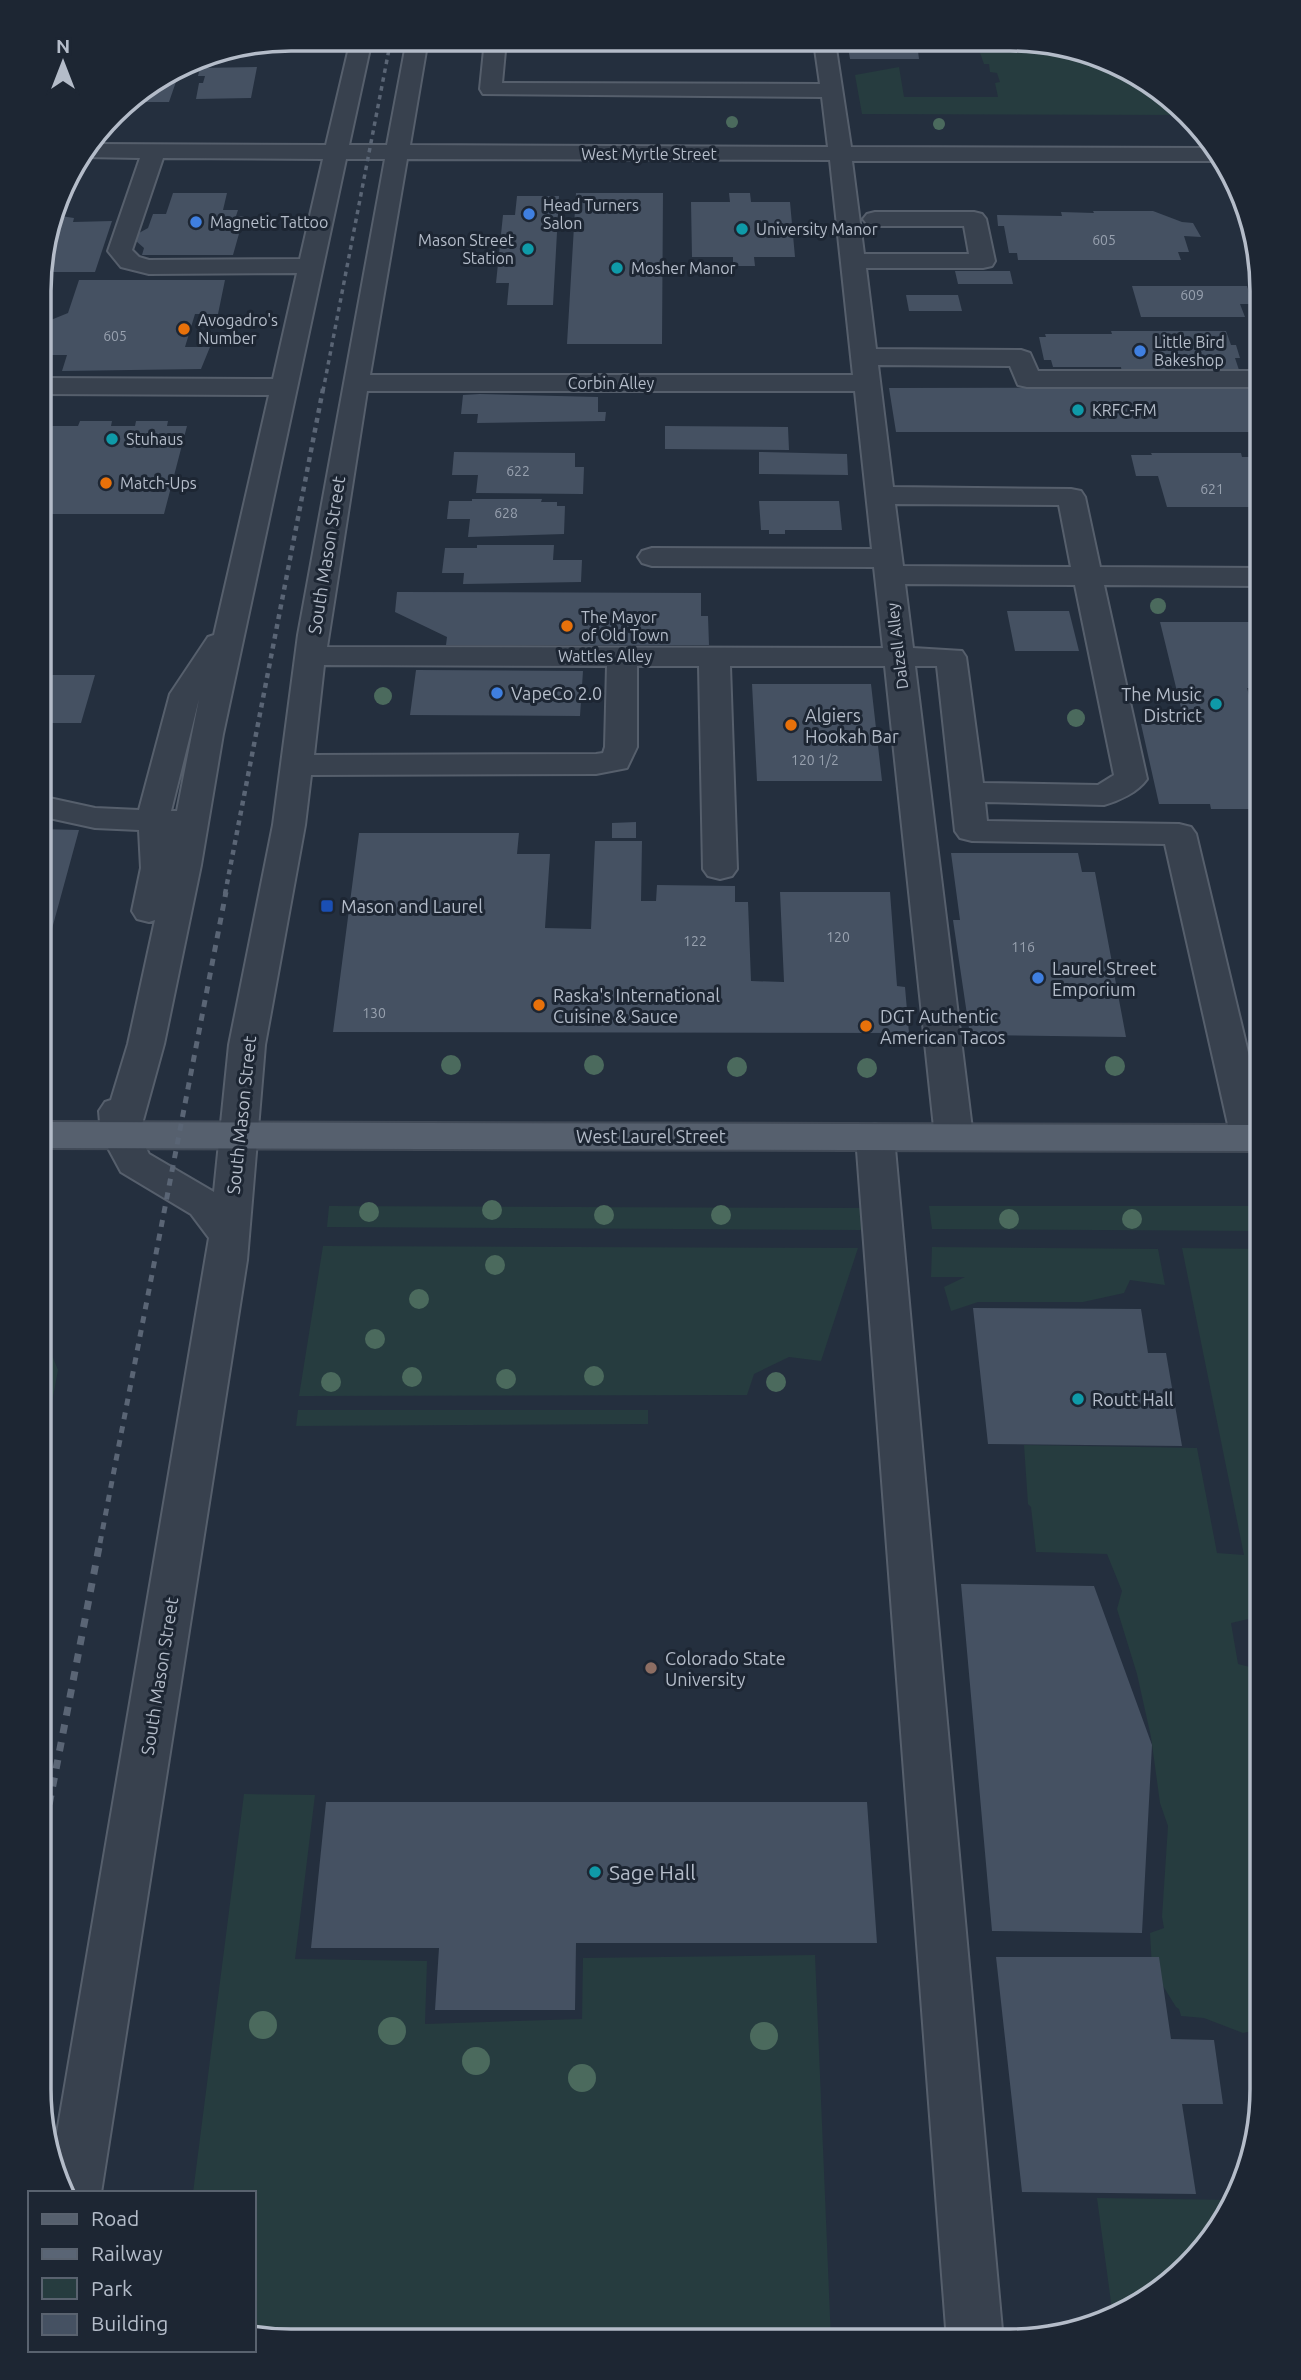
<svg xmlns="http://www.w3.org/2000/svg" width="1301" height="2380" font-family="Ubuntu,sans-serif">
	<rect width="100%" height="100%" fill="#242f3e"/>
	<path fill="#263c3f" d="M1036,44h25l115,57 10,14 -324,-1 -7,-39 44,-8 5,30h94l-3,-14 5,-1 -3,-9 -7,-1 -1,-8h-5l-4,-11z
		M329,1206l531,2 3,22 -536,-3z
		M929,1206h333v25l-330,-2z
		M323,1246l535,2 -37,113 -32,-4 -35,17 -7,21 -448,1z
		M932,1247l226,2 7,36 -35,-5 -6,13 -41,9h-105l-27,9 -7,-24 21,-10h-34z
		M1182,1248l80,1v395l-5,-27 -26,6 7,41 24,6v359l-19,4 -39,-15 -23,-2 -2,-7 -3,-2 -24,-39 -2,-35 14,-5 -2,-11 6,-91 -8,-23 -9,-66 -14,-63 -20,-65 5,-18 -15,-37 -71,-2 -5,-45 -3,-3 -4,-59 173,3 20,105 27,2z
		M39,1323l19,47 -17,92h-2z
		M298,1410h350v14l-352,2z
		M244,1794l71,1 -20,164 132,2 -2,63 157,-5 1,-61 232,-3 16,386 -577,-3v-145h-61z
		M1097,2198l136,2 -22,43 -47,47 -51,27z"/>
	<path fill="#455162" d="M847,42l113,1v8h-42l1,8h-69z
		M247,47l-2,8h-30v-2z
		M257,67l-6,31 -55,1 3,-16h4l2,-7h-7l2,-8z
		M170,73h9l-10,29h-46z
		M173,193h54l-4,17h15l-2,6h8l-11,39h-91l2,-7 -8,-7 3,-8 9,-5 5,-14h13z
		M576,193h87l-1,151h-95z
		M729,193h21l1,9h39l5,55h-41l1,9h-22v-9h-41l-1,-55h39z
		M517,196h42l-6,109h-46l2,-22h-13l7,-68h12z
		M1093,211h60l29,11 11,1 8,14 -17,-1 5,16h-11l3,8h-163l-1,-7h-8l-5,-27h-6l-1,-11 65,1 -1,-4 33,1z
		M54,215l20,3 -1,4 39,-1 -17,51h-50l3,-8h-7v-6z
		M955,271h55l3,13h-55z
		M79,280h146l-7,34h-23l-10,33h25l-9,22 -139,2 5,-16h-27l1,-31 27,-11z
		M1132,286h115l6,18h-13l5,13h-104z
		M906,295h52l4,16h-53z
		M1111,331h115l5,14h5l4,13h-5l5,15h-118l-1,-6h-68l-2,-7h-7l-5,-23h7l-1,-3h67z
		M1262,387v45h-366l-7,-44z
		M480,394l118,3v15h8l-1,9 -128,2 1,-9h-17l2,-19z
		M80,421h32l-1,5h24l1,-5h32l-1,5h20l-23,88h-124v-88h38z
		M665,426l123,1 1,23 -124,-1z
		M454,452l121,1v14h9l-1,27 -107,-1 2,-18h-26z
		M759,452l88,2 1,21 -89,-1z
		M1151,453h90l1,4h19l1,45h-5l1,5h-91l-9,-31h-22l-5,-21h21z
		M472,499h70l-1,3h16v4h8l-1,28 -96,3 2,-18h-23l2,-18h23z
		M759,501h80l3,29h-57v4h-16v-4h-8z
		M477,545h77l-1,15h29l-1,22 -118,2 1,-11h-22l3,-25h32z
		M397,592l304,1v23h7l1,29h-263l1,-8 -52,-25z
		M1007,611h62l10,40h-64z
		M1160,622h102v66h-15l9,32h6v89h-51l-1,-5h-51l-18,-80h44z
		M416,670l167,1 -3,45 -170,-1z
		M40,675h55l-14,48h-41z
		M752,684h119l11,97h-125z
		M636,822v16h-24v-15z
		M40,829l39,1 -38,139h-1z
		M359,833h160l-2,21h33l-5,74 46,1 4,-88h47l-1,60h15l1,-16 78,1v16h13l3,79 33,1 -4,-90h110l7,94 8,1 4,46 -576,-1z
		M951,853h127l4,19h13l31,165 -156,-2 -17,-115h7z
		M973,1308l168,1 7,44h18l16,93 -194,-2z
		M961,1584l133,2 58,159 -10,188 -150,-2z
		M326,1802h541l10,141h-301l-1,67h-140l4,-62h-128z
		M996,1957h163l12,82 43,1 9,64h-41l14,90 -174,-2z"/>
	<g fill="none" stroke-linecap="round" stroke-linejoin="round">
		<g stroke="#565f6c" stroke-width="4">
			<path id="minor" d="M351,39h21l-23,106h38l20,-106h21l-18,106 418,2 -6,-50 -339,-3 -3,-5 5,-49h21l-4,43 318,1 -6,-42h21l16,105 357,1 8,13h-364l12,93h105l-5,-28h-89l-8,-2 -4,-5 4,-5 8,-2h99l8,2 4,5 9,42 -3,5 -9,2h-117l10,81 145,1 9,3 8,18h224v16h-235l-9,-2 -8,-19 -132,-1 15,122 178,2 10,2 4,6 15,70 162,1v18l-158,-1 43,194c-9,13 -28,22 -43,26l-119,-3 2,19 192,3 12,3 5,7 66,277v37l-12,3 -13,-4 -6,-9 -66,-294 -193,-3 -12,-3 -5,-7 -18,-165h-22l58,471 -6,9 -13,4 -13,-4 -6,-9 -50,-471h-155l7,203 -5,7 -12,3 -12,-3 -5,-7 -4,-203h-62v81l-10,21 -31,6 -285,1 -6,50 -40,220 -18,215 -146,933h-38l-12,-25 158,-930 -18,-24 -70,-42 -20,-37 -2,-24 6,-9 6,-2 17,-56 27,-124 -6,2 -12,-3 -5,-8 9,-43 -2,-38 -44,-2 -55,-12v-20l55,12 44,2 31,-116 38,-57 6,-2 55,-240 -229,-1v-16l233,1 24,-106 -148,1 -28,-7 -13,-16 32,-93 -58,-1 9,-13 235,1zM163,158l160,1 -23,100 -151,1 -10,-3 -7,-7zM346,159h39l-87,476 -25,190 -44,220 -15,147 -65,-38 -10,-19 25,-91 37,-179 22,-131zM407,159l423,1 23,215h-483zM367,391h488l17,158 -220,-1 -10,3 -4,6 4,6 10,3 222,1 9,81 -556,-1zM895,504l164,1 12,62 -168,-1zM905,584l170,1 39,190 -16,10 -115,-2 -17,-126 -4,-6 -49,-3zM324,665l283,1 -2,81 -2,6 -7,1 -282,1zM199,699l-22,112h-6z
				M875,1124l13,4 6,9 109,1204h-56l-91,-1204 6,-9z"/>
		</g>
		<g stroke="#414a57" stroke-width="4">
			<path id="major" d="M40,1122l1222,3v26l-1222,-3z"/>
		</g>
		<use href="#minor" fill="#38414e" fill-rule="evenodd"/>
		<use href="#major" fill="#56606e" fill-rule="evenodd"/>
		<path stroke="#5a6575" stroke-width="3.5" stroke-dasharray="4.5 4.5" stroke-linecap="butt" d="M323,391l68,-352"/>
		<path stroke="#5a6575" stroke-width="4.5" stroke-dasharray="5 5" stroke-linecap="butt" d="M225,894l98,-505"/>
		<path stroke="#5a6575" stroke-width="5" stroke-dasharray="7 7" stroke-linecap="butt" d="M100,1543l126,-651"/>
		<path stroke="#5a6575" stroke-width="7" stroke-dasharray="9 9" stroke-linecap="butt" d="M39,1857l61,-315"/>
	</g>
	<g fill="#4b6a5d">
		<circle cx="732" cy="122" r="6"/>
		<circle cx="939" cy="124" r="6"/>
		<circle cx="1158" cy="606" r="8"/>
		<circle cx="383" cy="696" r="9"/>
		<circle cx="1076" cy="718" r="9"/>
		<circle cx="451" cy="1065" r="10"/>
		<circle cx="594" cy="1065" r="10"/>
		<circle cx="1115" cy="1066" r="10"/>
		<circle cx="737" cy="1067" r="10"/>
		<circle cx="867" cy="1068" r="10"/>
		<circle cx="492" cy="1210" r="10"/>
		<circle cx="369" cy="1212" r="10"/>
		<circle cx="604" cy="1215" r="10"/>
		<circle cx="721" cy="1215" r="10"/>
		<circle cx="1009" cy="1219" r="10"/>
		<circle cx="1132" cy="1219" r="10"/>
		<circle cx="495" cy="1265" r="10"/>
		<circle cx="419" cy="1299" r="10"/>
		<circle cx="375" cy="1339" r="10"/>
		<circle cx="594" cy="1376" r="10"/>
		<circle cx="412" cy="1377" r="10"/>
		<circle cx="506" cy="1379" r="10"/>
		<circle cx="331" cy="1382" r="10"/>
		<circle cx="776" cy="1382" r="10"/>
		<circle cx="263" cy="2025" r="14"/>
		<circle cx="392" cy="2031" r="14"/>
		<circle cx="764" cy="2036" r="14"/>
		<circle cx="476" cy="2061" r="14"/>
		<circle cx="582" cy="2078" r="14"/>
	</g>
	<g fill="#3f7fe0" stroke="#1d2633" stroke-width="2.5">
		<circle cx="529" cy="214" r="7"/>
		<circle cx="196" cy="222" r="7"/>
		<circle cx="1140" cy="351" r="7"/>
		<circle cx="497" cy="693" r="7"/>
		<circle cx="1038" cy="978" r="7"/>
	</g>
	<g fill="#0f9aa8" stroke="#1d2633" stroke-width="2.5">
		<circle cx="742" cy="229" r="7"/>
		<circle cx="528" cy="249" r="7"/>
		<circle cx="617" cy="268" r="7"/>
		<circle cx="1078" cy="410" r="7"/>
		<circle cx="112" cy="439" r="7"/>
		<circle cx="1216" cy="704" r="7"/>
		<circle cx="1078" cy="1399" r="7"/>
		<circle cx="595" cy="1872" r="7"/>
	</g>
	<g fill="#e8710a" stroke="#1d2633" stroke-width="2.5">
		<circle cx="184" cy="329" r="7"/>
		<circle cx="106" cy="483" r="7"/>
		<circle cx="567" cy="626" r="7"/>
		<circle cx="791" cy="725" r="7"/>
		<circle cx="539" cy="1005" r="7"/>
		<circle cx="866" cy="1026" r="7"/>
	</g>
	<rect fill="#1a4fb4" stroke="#1d2633" stroke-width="2.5" x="320" y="899" width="14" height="14" rx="3.5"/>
	<circle fill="#8d6e63" stroke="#1d2633" stroke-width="2.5" cx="651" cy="1668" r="7"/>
	<g text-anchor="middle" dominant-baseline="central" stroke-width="6" stroke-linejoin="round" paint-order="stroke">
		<g font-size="14" fill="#98a1af">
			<text x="1104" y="240">605</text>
			<text x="1192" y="295">609</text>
			<text x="115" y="336">605</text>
			<text x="518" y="471">622</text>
			<text x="1212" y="489">621</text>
			<text x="506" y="513">628</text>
			<text x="815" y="760">120 1/2</text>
			<text x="838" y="937">120</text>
			<text x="695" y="941">122</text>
			<text x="1023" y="947">116</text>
			<text x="374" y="1013">130</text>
		</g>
		<g font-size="16" fill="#b4bcc9" stroke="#1d2633">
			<text x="649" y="154">West Myrtle Street</text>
			<text x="611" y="383">Corbin Alley</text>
			<text transform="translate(897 646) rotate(-97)">Dalzell Alley</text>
			<text x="605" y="656">Wattles Alley</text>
		</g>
		<g font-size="16" fill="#b4bcc9" stroke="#1d2633" text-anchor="start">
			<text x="543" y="205">Head Turners<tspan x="543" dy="18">Salon</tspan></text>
			<text x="210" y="222">Magnetic Tattoo</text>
			<text x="756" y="229">University Manor</text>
			<text x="514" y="240" text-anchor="end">Mason Street<tspan x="514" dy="18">Station</tspan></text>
			<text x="631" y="268">Mosher Manor</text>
			<text x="198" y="320">Avogadro's<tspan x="198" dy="18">Number</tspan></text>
			<text x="1154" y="342">Little Bird<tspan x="1154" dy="18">Bakeshop</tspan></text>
			<text x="1092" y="410">KRFC-FM</text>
			<text x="126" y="439">Stuhaus</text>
			<text x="120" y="483">Match-Ups</text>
			<text x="581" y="617">The Mayor<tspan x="581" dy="18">of Old Town</tspan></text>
		</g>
		<g font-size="18" fill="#b4bcc9" stroke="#1d2633">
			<text transform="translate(326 555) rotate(-81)">South Mason Street</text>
			<text transform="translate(241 1115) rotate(-84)">South Mason Street</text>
			<text x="651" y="1136">West Laurel Street</text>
			<text transform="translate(159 1676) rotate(-81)">South Mason Street</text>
		</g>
		<g font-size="18" fill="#b4bcc9" stroke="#1d2633" text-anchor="start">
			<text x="511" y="693">VapeCo 2.0</text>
			<text x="1202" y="694" text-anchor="end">The Music<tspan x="1202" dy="21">District</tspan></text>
			<text x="805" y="715">Algiers<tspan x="805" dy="21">Hookah Bar</tspan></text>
			<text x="341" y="906">Mason and Laurel</text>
			<text x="1052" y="968">Laurel Street<tspan x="1052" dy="21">Emporium</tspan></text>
			<text x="553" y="995">Raska's International<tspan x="553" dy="21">Cuisine &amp; Sauce</tspan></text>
			<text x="880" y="1016">DGT Authentic<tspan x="880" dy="21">American Tacos</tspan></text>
			<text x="1092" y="1399">Routt Hall</text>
			<text x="665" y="1658">Colorado State<tspan x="665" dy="21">University</tspan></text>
		</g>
		<g font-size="21" fill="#b4bcc9" stroke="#1d2633" text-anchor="start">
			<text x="609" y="1872">Sage Hall</text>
		</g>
	</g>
	<path d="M0 0H1301V2380H0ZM291 51H1010A240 240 0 0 1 1250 291V2089A240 240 0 0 1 1010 2329H291A240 240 0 0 1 51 2089V291A240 240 0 0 1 291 51Z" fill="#1d2633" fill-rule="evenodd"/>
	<path fill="none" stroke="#b4bcc9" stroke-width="3.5" d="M291 51H1010A240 240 0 0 1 1250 291V2089A240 240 0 0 1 1010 2329H291A240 240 0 0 1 51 2089V291A240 240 0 0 1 291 51Z"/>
	<rect x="28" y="2191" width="228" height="161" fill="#1d2633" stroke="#59626f" stroke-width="2"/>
	<rect x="42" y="2214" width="35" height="10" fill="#56606e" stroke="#59626f" stroke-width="2"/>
	<text x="91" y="2226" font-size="21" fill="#b4bcc9">Road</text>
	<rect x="42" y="2249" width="35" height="10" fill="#5a6575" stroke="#59626f" stroke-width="2"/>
	<text x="91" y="2261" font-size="21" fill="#b4bcc9">Railway</text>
	<rect x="42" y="2278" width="35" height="21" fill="#263c3f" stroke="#59626f" stroke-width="2"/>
	<text x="91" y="2296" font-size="21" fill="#b4bcc9">Park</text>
	<rect x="42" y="2314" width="35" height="21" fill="#455162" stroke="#59626f" stroke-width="2"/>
	<text x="91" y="2331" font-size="21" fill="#b4bcc9">Building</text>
	<g transform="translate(63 63)" stroke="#1d2633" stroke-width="5" paint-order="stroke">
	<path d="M0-5L12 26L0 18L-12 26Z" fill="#b4bcc9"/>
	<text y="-10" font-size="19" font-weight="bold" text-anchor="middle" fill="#b4bcc9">N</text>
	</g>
</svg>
